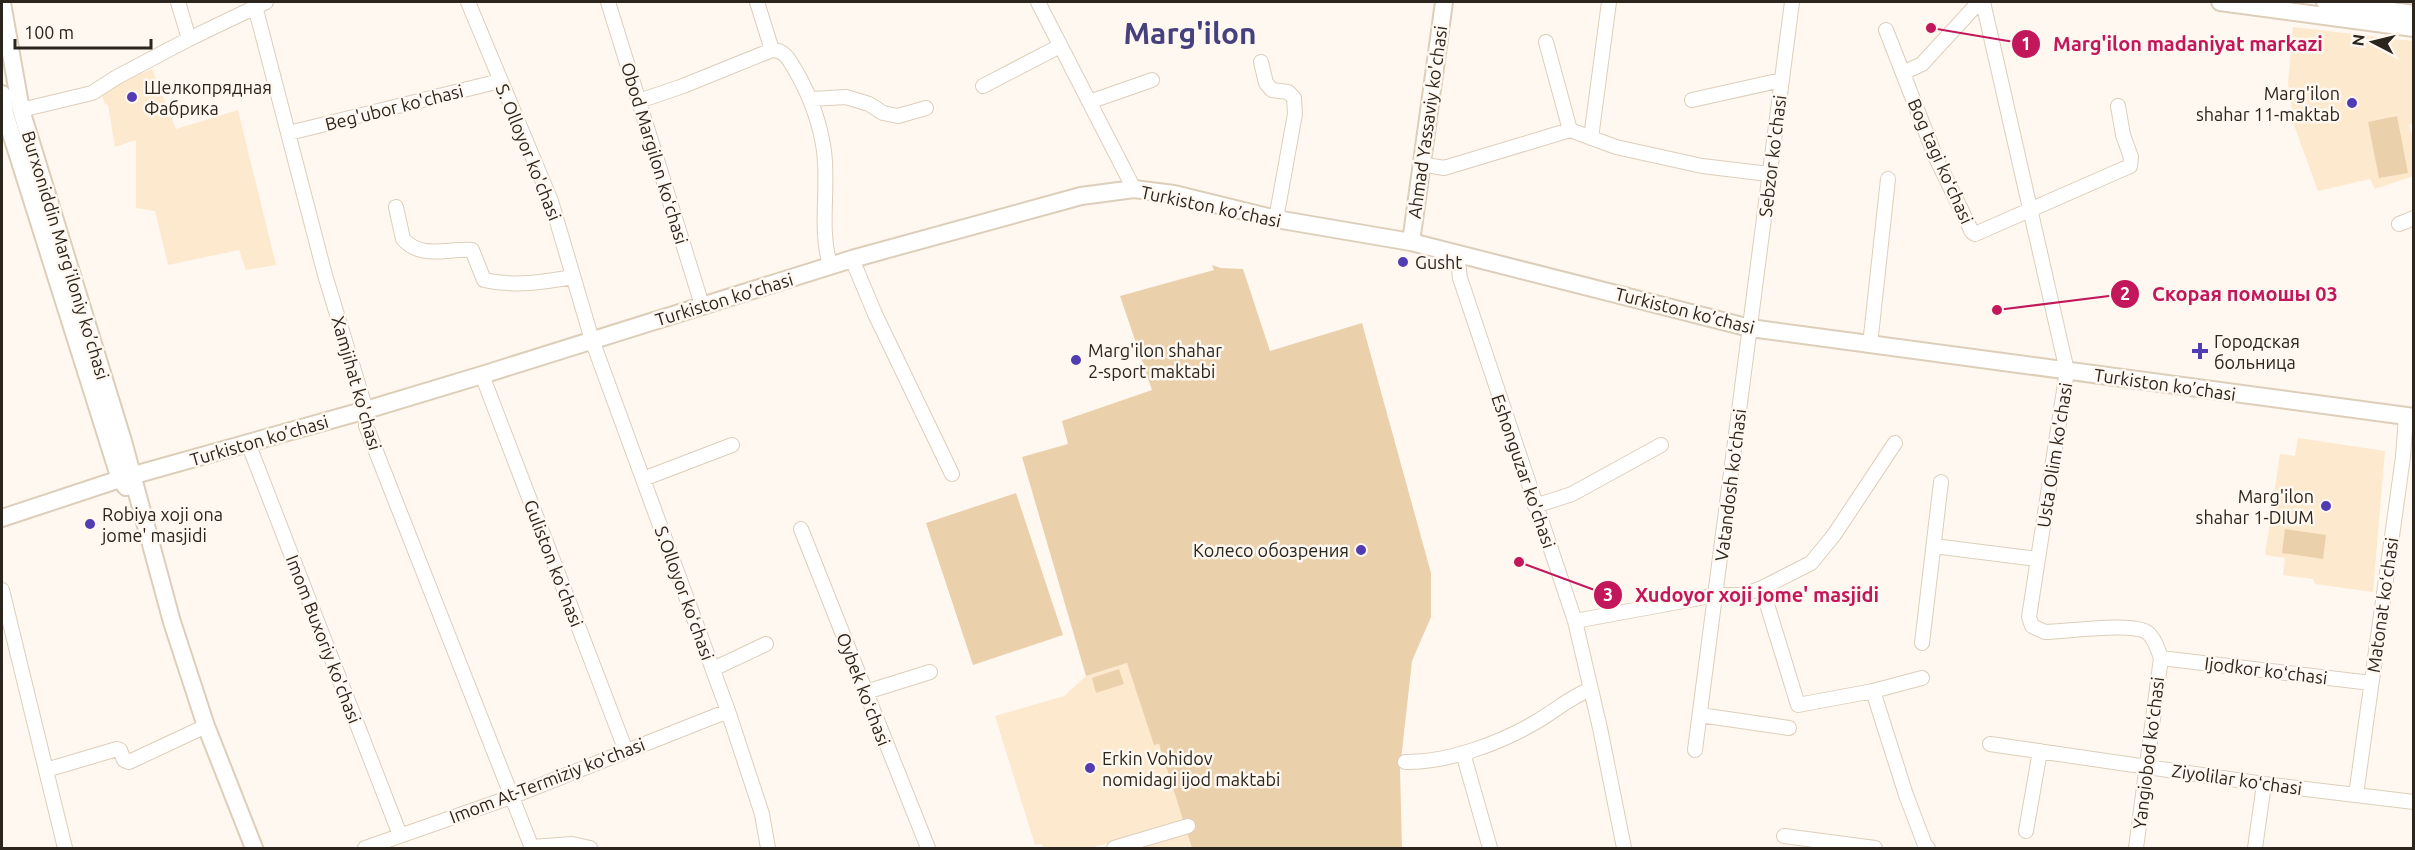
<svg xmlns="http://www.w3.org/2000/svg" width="2415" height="850" font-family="Ubuntu,sans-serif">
	<rect width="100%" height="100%" fill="#fef8f0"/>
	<path fill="#fde9ce" d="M2293,27l120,14v82l-4,2 4,13v38l-38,13 -5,-10 -52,12 -24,-66 -6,-42z
		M152,69l24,60 62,-19 38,155 -30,5 -7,-20 -71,15 -13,-54 -19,-3v-68l-21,7 -7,-42 -3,-1 -5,-13z
		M2298,438l87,13 -12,141 -58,-8 -2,-5 -30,-4 2,-17 -20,-3 15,-101 15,2z
		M1127,663l28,82 4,-2 26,80 -95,25h-47l-1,-4 -7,1 -40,-129 69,-20 22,-20z
		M1191,830l5,18h-71z"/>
	<path fill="#ebd0ac" d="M2397,116l11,57 -29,5 -11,-56z
		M1212,265l9,3 22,1 27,82 92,-28 69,250v44l-19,44 -12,108 2,79h-210l-33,-104 -5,1 -27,-82 -41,13 -64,-219 46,-13 -6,-23 90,-31 -32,-94 94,-26z
		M1016,493l47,142 -90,30 -47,-142z
		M2285,529l41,6 -3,24 -41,-6z
		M1119,669l5,15 -28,9 -4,-15z"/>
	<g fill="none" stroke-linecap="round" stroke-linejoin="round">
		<g stroke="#ddceba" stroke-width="16">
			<path id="minor" d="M178,2l11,37
				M468,2l83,199 41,139 136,371 34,103 6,34
				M608,2l94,303
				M757,2l15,48c14,0 18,12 25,23 14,25 23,49 27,78 5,38 -5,77 6,114
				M1038,2l96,187
				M1983,2l84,369 -38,246 3,9 13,6c20,0 89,-11 103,1 7,6 10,17 13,25l-25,190
				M255,6l70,269 41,135v16l166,422
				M1886,30l50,128 36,74 3,2 155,-68 1,-9 -8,-22 -5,-29
				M1546,42l24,88
				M1261,62l5,21 6,7 16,2 6,6 1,16 -19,105
				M1903,73l19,-9 57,-62
				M983,86l77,-40
				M812,99l34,-2 23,7 14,9 15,3 28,-8
				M1692,100l90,-20
				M639,101l44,-15 89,-36
				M1089,102l63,-22
				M21,110l71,-17 25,-16 72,-38 77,-37
				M289,133l211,-52
				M1591,138l18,-136
				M1421,164l23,4 126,-38 46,17 86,19 67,8
				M396,207l7,32c19,21 45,9 69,11l12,30c30,7 60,2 89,-3
				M2399,224l15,-6
				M1457,253l3,25 115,343 25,107 24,120
				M852,259l23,55 77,160
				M1870,345l18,-166
				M482,375l144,376
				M248,443l152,392
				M643,479l89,-34
				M1535,506l37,-12 89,-49
				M801,529l127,319
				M1934,546l103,13
				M1762,588l36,117 75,-14 33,104 19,50 3,3
				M2,590l63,258
				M1575,621l141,-26h26l20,-7 49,-25 23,-28 61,-92
				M1922,643l19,-161
				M2161,658l210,25
				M713,669l53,-25
				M1873,691l49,-13
				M866,692l64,-20
				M1700,715l89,13
				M1990,744l274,40 150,18
				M1695,750l97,-748
				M1463,753l27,95
				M1405,762c42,1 95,-19 131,-40 19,-11 34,-25 55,-33
				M46,770l71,-21 3,1 4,10 5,2 77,-36
				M2356,795l47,-338 3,-41
				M2026,831l14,-80
				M1784,836l91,12
				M532,847l40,-3 18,4
				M365,848l146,-51 217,-86
				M1114,848l74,-22
				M2255,848l9,-64"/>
		</g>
		<g stroke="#ddceba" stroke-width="20">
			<path id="major" d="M2220,2l194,26
				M2325,2l89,12
				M2,3l19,107 102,331 49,181 34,104 48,122
				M2,94l3,20 115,365 6,8
				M1411,242l33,-240
				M2,518l118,-39 246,-69 116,-35 370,-116 229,-63 53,-7 40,5 102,25 135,23 339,86 664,89"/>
		</g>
		<use href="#minor" stroke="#fff" stroke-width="14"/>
		<use href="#major" stroke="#fff" stroke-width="16"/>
	</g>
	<g fill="#513cb4" stroke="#fef8f0" stroke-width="2">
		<circle cx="132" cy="97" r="6"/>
		<circle cx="2352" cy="103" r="6"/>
		<circle cx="1403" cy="262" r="6"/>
		<path d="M2197 342h6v6h6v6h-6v6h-6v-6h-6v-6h6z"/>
		<circle cx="1076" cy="360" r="6"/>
		<circle cx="2326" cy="506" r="6"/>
		<circle cx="90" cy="524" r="6"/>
		<circle cx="1361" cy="550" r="6"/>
		<circle cx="1090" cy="768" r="6"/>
	</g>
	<g text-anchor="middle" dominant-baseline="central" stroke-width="5" stroke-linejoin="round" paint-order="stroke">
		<g font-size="18" fill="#2b251e" stroke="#fef8f0" text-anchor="start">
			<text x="144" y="87">Шелкопрядная<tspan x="144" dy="21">Фабрика</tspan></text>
			<text x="2340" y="93" text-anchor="end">Marg'ilon<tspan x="2340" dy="21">shahar 11-maktab</tspan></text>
			<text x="1415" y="262">Gusht</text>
			<text x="2214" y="341">Городская<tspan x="2214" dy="21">больница</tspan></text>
			<text x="1088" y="350">Marg'ilon shahar<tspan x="1088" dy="21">2-sport maktabi</tspan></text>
			<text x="2314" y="496" text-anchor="end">Marg'ilon<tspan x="2314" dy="21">shahar 1-DIUM</tspan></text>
			<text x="102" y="514">Robiya xoji ona<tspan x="102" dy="21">jome' masjidi</tspan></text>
			<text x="1349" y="550" text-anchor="end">Колесо обозрения</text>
			<text x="1102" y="758">Erkin Vohidov<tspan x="1102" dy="21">nomidagi ijod maktabi</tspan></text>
		</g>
		<g font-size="18" fill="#2b251e" stroke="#fef8f0">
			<text transform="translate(394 107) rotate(-14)">Beg'ubor ko'chasi</text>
			<text transform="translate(1427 122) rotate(-82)">Ahmad Yassaviy ko'chasi</text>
			<text transform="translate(529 152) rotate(68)">S. Olloyor ko'chasi</text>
			<text transform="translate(655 153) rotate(73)">Obod Margilon koʻchasi</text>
			<text transform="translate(1772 156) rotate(-83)">Sebzor ko'chasi</text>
			<text transform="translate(1941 161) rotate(66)">Bog tagi koʻchasi</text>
			<text transform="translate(1211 206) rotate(12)">Turkiston ko’chasi</text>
			<text transform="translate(66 255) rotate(73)">Burxoniddin Marg’iloniy ko’chasi</text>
			<text transform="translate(724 299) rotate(-17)">Turkiston ko’chasi</text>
			<text transform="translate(1685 310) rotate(14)">Turkiston ko’chasi</text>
			<text transform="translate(357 383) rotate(74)">Xamjihat ko'chasi</text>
			<text transform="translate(2165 384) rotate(8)">Turkiston ko’chasi</text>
			<text transform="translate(259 440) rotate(-16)">Turkiston ko’chasi</text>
			<text transform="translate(2054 455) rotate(-81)">Usta Olim ko'chasi</text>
			<text transform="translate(1524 471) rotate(71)">Eshonguzar ko'chasi</text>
			<text transform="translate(1730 485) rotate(-83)">Vatandosh koʻchasi</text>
			<text transform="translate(554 563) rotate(69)">Guliston ko'chasi</text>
			<text transform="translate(685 593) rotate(70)">S.Olloyor koʻchasi</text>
			<text transform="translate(2382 605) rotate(-82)">Matonat koʻchasi</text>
			<text transform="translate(324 639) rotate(69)">Imom Buxoriy ko'chasi</text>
			<text transform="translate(2266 670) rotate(7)">Ijodkor koʻchasi</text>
			<text transform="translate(864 689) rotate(69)">Oybek koʻchasi</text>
			<text transform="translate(2148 753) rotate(-83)">Yangiobod koʻchasi</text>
			<text transform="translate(2237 779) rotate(8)">Ziyolilar koʻchasi</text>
			<text transform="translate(547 780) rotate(-21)">Imom At-Termiziy koʻchasi</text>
		</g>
		<g font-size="30" font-weight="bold" fill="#45407e" stroke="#fef8f0">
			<text x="1190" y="33">Marg'ilon</text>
		</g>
	</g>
	<path fill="none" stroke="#c2185b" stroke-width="2" d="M1931 28L2026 44M1997 310L2125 294M1519 562L1608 595"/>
	<g fill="#c2185b" stroke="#fef8f0" stroke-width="2">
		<circle cx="1931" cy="28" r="6"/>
		<circle cx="1997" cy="310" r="6"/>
		<circle cx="1519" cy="562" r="6"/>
		<circle cx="2026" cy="44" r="15"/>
		<circle cx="2125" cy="294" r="15"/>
		<circle cx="1608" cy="595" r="15"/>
	</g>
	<g font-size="18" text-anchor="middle" font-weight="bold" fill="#fff">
		<text x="2026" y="50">1</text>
		<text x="2125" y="300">2</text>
		<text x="1608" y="601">3</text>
	</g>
	<g font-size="20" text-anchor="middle" font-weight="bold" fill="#c2185b" stroke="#fef8f0" stroke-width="5" stroke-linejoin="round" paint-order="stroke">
		<text x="2188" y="51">Marg'ilon madaniyat markazi</text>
		<text x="2245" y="301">Скорая помошы 03</text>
		<text x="1757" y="602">Xudoyor xoji jome' masjidi</text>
	</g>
	<rect width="2415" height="850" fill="none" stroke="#2b251e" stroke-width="6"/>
	<g transform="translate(2373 42) rotate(277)" stroke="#fef8f0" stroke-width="4.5" paint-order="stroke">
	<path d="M0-4.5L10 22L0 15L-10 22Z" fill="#2b251e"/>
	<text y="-9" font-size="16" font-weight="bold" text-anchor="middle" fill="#2b251e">N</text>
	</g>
	<path d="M15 39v9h136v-9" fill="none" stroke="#2b251e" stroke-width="3"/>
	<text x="24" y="39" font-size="18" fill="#2b251e" stroke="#fef8f0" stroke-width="4.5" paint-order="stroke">100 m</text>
</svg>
